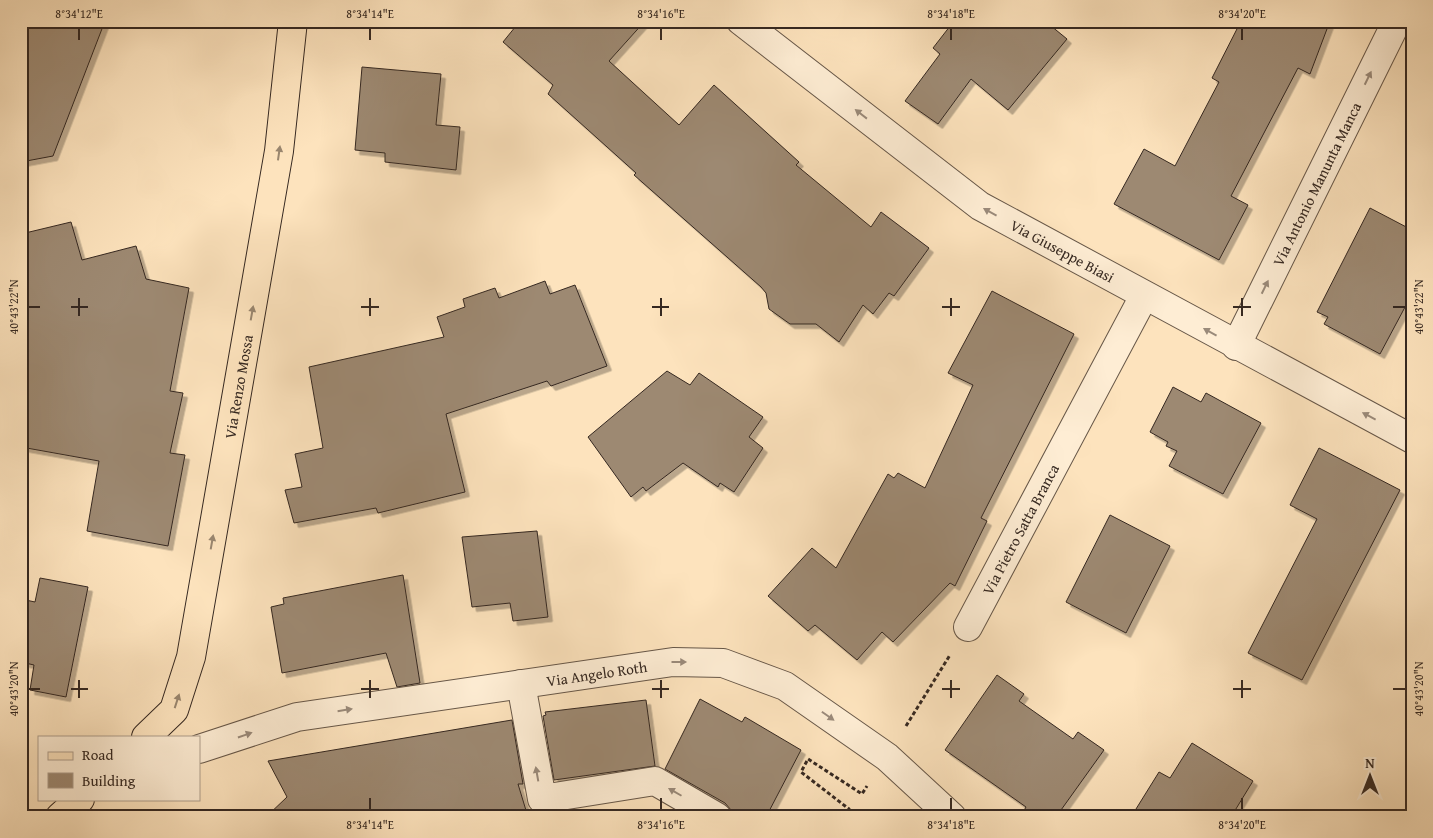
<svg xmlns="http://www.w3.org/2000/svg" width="1433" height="838" font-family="'Gentium Book Plus',serif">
	<defs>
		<filter id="shadow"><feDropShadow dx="4.5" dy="4.5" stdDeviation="0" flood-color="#0004"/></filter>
	</defs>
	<rect width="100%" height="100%" fill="#fde3bd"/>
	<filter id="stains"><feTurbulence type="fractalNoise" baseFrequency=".004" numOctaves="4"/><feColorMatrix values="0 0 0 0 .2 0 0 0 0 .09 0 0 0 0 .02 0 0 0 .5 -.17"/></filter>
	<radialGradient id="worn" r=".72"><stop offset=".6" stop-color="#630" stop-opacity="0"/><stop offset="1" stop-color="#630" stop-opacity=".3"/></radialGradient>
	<path fill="#9d8972" stroke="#352821" filter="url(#shadow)" d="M21,21h84l-52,135 -32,6z
		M520,21h125l-36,40 70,64 35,-40 85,77 -3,3 75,62 10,-15 48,36 -35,48 -5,-3 -16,21 -10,-9 -24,37 -23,-18h-26l-21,-15 -3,-16 -5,-6 -127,-112 2,-2 -88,-79 5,-9 -50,-43z
		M954,21h91l22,18 -59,71 -37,-31 -33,45 -33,-23 35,-47 -7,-6z
		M1241,21h89l-20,53 -12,-6 -67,128 17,9 -29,55 -105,-56 30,-55 31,17 44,-84 -7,-4z
		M362,67l79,7 -5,51 24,2 -4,43 -71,-8v-9l-30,-3z
		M1370,208l42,22v64l-32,60 -56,-30 4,-7 -11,-5z
		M71,222l11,38 54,-14 10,33 43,9 -19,103 13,2 -13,60 15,2 -17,91 -81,-15 12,-70 -78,-14v-213z
		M545,281l5,13 25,-9 32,81 -56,20 -4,-5 -101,33 19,78 -87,21 -2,-5 -82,15 -9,-33 17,-3 -7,-33 28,-6 -14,-81 135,-30 -7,-20 28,-10 -2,-8 32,-11 4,10z
		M992,291l82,43 -93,184 6,3 -32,65 -5,-3 -57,59 -11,-10 -25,28 -42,-35 -7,6 -40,-35 44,-48 24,20 52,-94 6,4 4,-5 27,15 48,-103 -25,-12z
		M667,371l23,14 9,-12 64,44 -14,20 14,11 -29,44 -14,-9 -2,4 -35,-24 -37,28 -3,-4 -12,10 -43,-60z
		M1173,387l28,15 5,-9 55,30 -38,71 -54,-28 8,-15 -11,-5 2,-4 -18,-10z
		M1319,448l81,42 -98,190 -54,-27 69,-134 -27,-14z
		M1110,515l60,31 -44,87 -60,-31z
		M537,531l11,86 -35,4 -3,-18 -38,4 -10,-70z
		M403,575l17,108 -23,4 -11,-34 -104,20 -11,-66 13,-3 -1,-6z
		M40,578l48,9 -22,110 -36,-7 4,-25 -13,-3v-63l14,3z
		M997,675l27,19 -5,7 54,38 5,-7 26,18 -48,67h-30l-4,-3 4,-7 -81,-57z
		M700,699l42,23 3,-5 56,33 -35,67h-33l-2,-7 -6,-7 -60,-34z
		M646,700l9,66 -101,14 -11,-64 3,-1 -1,-3z
		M512,720l11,64h-5l10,33h-262l21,-20 -19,-36z
		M1192,743l61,38 -22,36h-100l28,-45 11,6z"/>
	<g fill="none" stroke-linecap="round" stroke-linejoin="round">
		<g stroke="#675748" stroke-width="30">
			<g id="minor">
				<path id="s1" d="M741,21l239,185 432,233"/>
				<path id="s2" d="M1236,346l161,-325"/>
				<path id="s3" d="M968,627l176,-331"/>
				<path d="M521,684l21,115 113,-18 62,36"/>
				<path id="s4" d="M199,749l98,-32 376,-55 50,1 62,23 102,71 65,60"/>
			</g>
		</g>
		<g stroke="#352821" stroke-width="30">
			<g id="major">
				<path id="s5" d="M146,737l28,-27 17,-53 88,-506 14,-130"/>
				<path d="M60,817l20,-18"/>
			</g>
		</g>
		<path stroke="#352821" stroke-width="3" stroke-dasharray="4 2.5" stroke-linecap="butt" d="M906,726l44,-71
			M845,817l4,-8 -48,-37 7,-13 54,35 5,-8"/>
		<use href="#minor" stroke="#feedd4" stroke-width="28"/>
		<use href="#major" stroke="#fde3bd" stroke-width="28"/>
	</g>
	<defs><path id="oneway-solid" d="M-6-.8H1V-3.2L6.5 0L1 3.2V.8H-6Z" transform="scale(1.25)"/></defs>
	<g fill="#9a8a7a">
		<use href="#oneway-solid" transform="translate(1368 78) rotate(-64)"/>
		<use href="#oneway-solid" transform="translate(861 114) rotate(-142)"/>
		<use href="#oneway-solid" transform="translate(990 212) rotate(-151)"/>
		<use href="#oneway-solid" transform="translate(1265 287) rotate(-64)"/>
		<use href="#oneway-solid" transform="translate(1210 332) rotate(-151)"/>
		<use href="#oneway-solid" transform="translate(1369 416) rotate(-152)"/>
		<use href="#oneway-solid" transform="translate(679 662)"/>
		<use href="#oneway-solid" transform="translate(345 710) rotate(-9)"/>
		<use href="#oneway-solid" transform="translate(828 716) rotate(35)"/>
		<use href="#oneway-solid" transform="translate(245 735) rotate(-19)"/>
		<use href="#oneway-solid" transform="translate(537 774) rotate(-100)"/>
		<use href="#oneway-solid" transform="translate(675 792) rotate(-150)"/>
	</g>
	<g fill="#99866f">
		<use href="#oneway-solid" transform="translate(279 153) rotate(-82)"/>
		<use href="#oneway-solid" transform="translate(252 313) rotate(-80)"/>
		<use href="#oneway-solid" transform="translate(212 542) rotate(-80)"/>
		<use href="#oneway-solid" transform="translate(177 701) rotate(-72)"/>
	</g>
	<path fill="none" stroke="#352821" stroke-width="2" d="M79,28v12M370,28v12M661,28v12M951,28v12M1242,28v12M79,298v18M370,298v18M661,298v18M951,298v18M1242,298v18M28,307h12M71,307h17M361,307h18M652,307h17M942,307h18M1233,307h18M1393,307h13M79,680v18M370,680v18M661,680v18M951,680v18M1242,680v18M28,689h12M71,689h17M361,689h18M652,689h17M942,689h18M1233,689h18M1393,689h13M370,798v12M661,798v12M951,798v12M1242,798v12"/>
	<g text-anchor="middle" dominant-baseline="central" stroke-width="4" stroke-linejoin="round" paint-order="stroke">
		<g font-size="15" fill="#352821" stroke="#feedd4">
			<text stroke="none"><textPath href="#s2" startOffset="181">Via Antonio Manunta Manca</textPath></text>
			<text stroke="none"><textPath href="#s1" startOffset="396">Via Giuseppe Biasi</textPath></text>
			<text stroke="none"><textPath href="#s5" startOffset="369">Via Renzo Mossa</textPath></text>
			<text stroke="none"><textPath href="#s3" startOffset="111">Via Pietro Satta Branca</textPath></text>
			<text stroke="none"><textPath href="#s4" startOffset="406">Via Angelo Roth</textPath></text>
		</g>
	</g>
	<rect width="1433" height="838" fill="none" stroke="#fde3bd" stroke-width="55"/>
	<rect x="38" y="736" width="162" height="65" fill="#feedd4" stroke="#ae9e8c"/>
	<rect x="48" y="752" width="25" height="8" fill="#fde3bd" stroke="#ae9e8c"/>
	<text x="82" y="760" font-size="15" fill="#352821">Road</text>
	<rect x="48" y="773" width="25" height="15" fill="#9d8972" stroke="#ae9e8c"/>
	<text x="82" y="786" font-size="15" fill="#352821">Building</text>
	<g transform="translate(1370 776)" stroke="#feedd4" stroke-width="4" paint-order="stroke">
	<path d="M0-4L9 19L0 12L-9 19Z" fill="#352821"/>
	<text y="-8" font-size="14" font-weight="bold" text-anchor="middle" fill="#352821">N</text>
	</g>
	<rect x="28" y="28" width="1378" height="782" fill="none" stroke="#352821" stroke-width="2"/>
	<g font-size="12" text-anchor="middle" fill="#352821">
		<text x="79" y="18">8°34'12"E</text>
		<text x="370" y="18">8°34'14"E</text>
		<text x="661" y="18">8°34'16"E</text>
		<text x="951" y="18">8°34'18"E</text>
		<text x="1242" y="18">8°34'20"E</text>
		<text transform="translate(14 307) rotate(-90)" y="4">40°43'22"N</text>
		<text transform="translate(1419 307) rotate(-90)" y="4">40°43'22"N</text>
		<text transform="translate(14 689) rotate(-90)" y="4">40°43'20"N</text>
		<text transform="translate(1419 689) rotate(-90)" y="4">40°43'20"N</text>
		<text x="370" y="829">8°34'14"E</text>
		<text x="661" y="829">8°34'16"E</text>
		<text x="951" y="829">8°34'18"E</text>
		<text x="1242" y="829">8°34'20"E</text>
	</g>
	<rect width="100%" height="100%" filter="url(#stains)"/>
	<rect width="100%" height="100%" fill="url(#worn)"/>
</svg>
